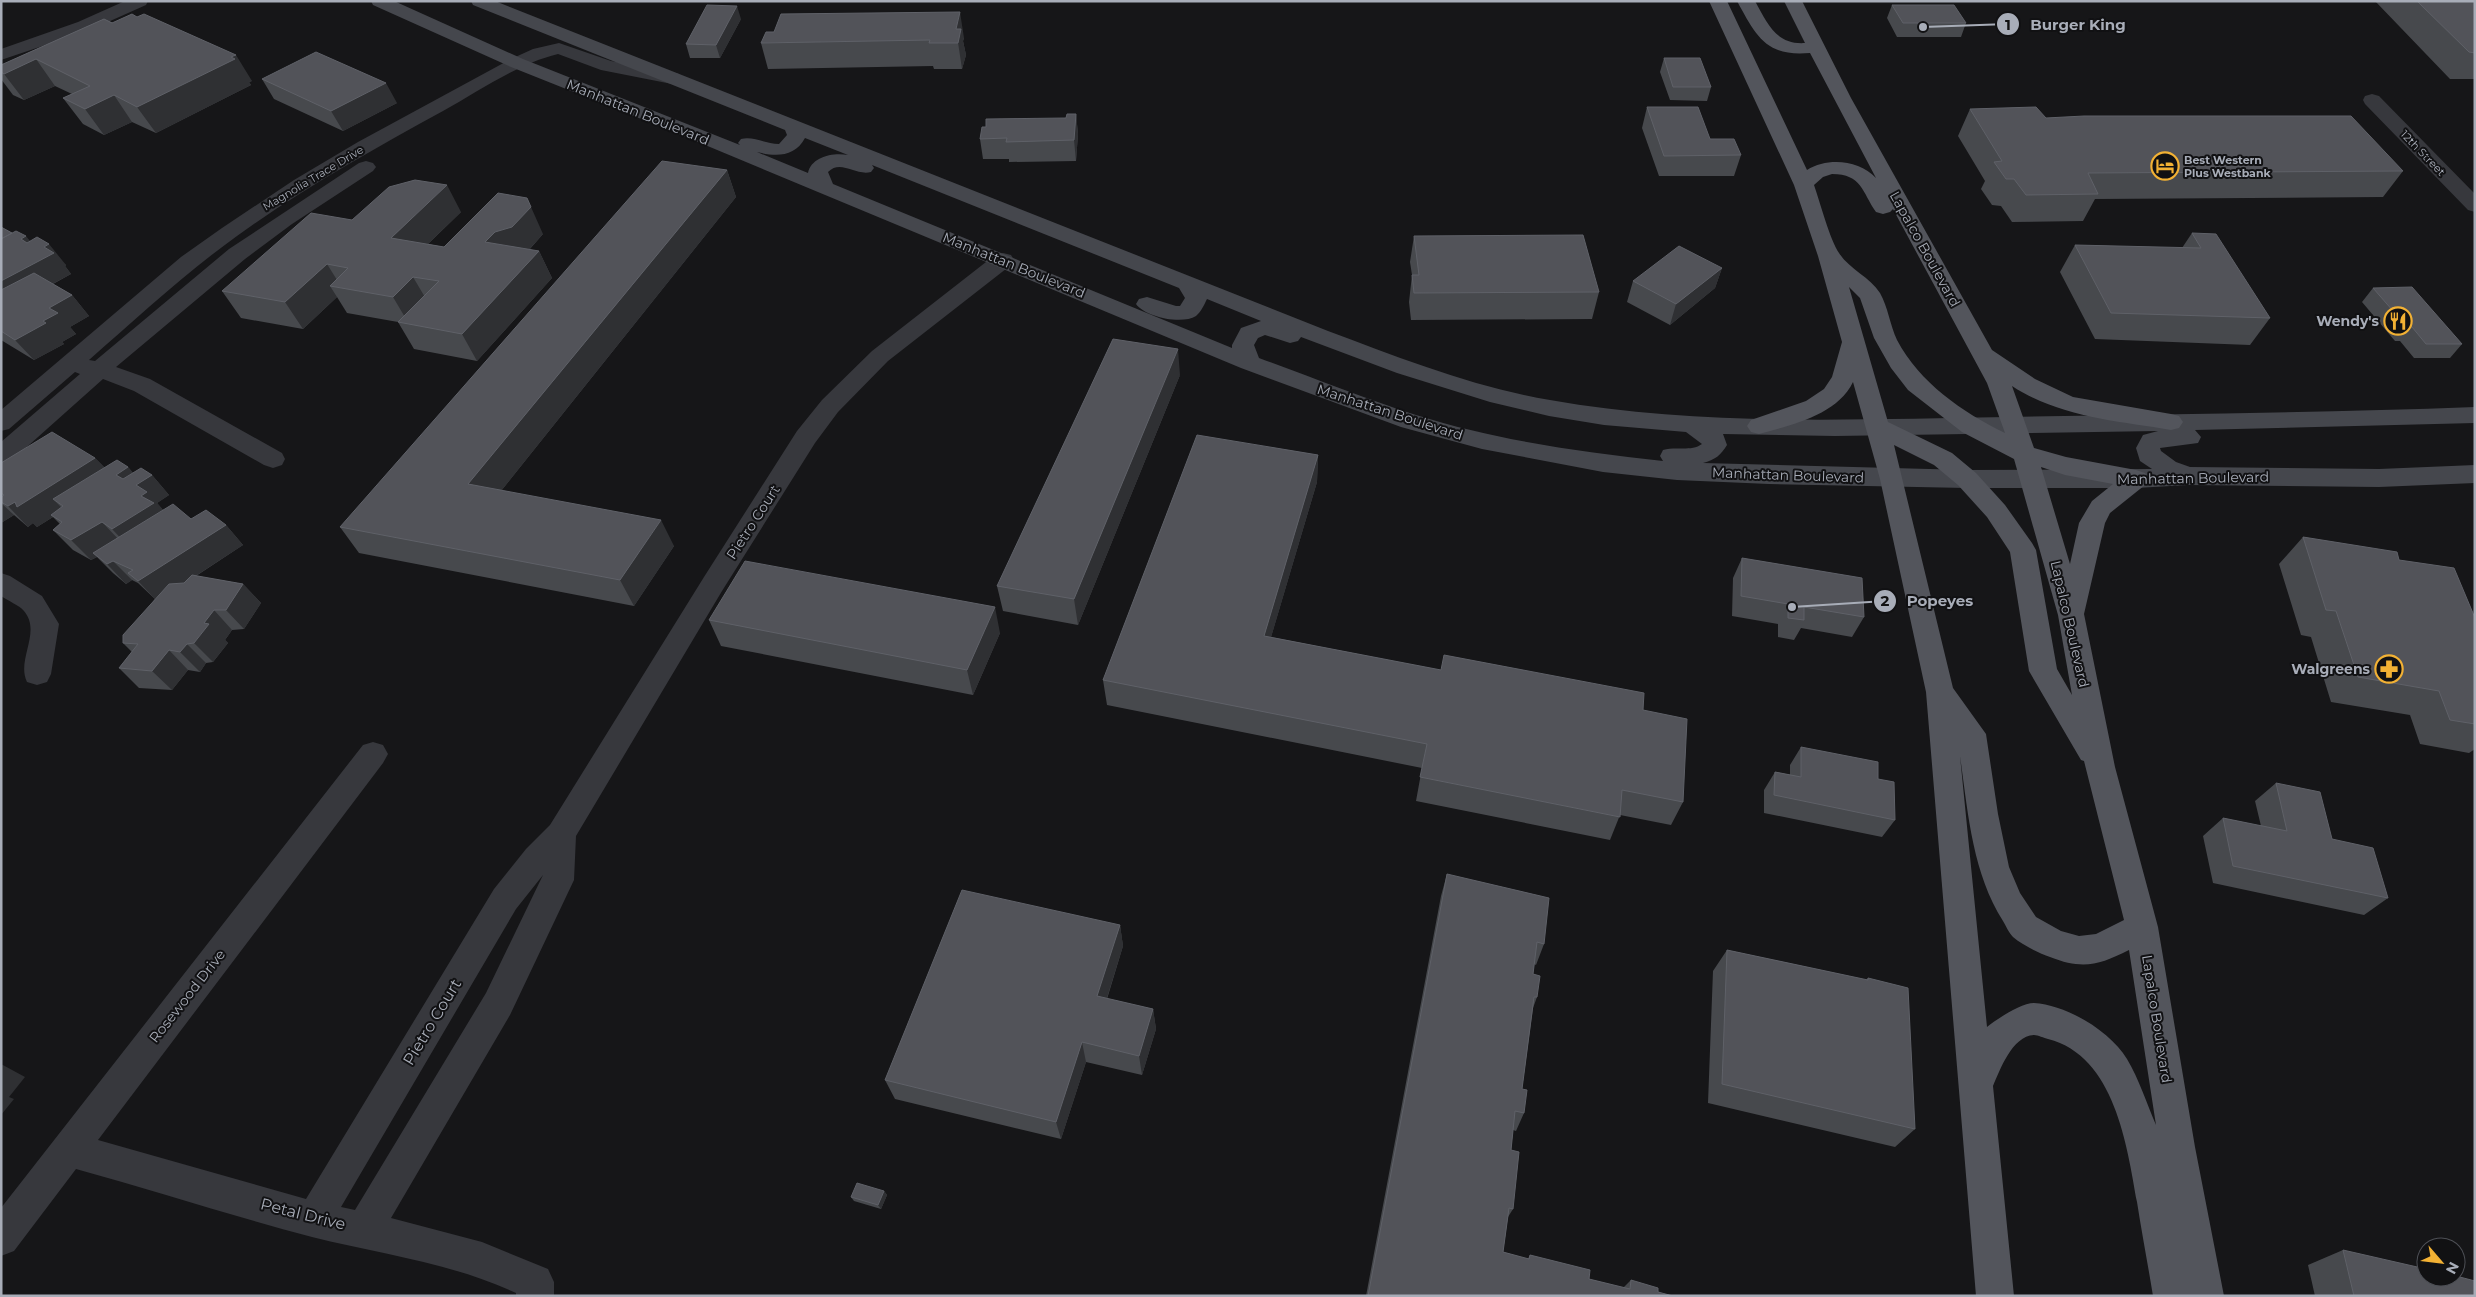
<svg xmlns="http://www.w3.org/2000/svg" width="2476" height="1297" font-family="Montserrat,sans-serif">
	<rect width="100%" height="100%" fill="#161618"/>
	<g fill="none" stroke-linecap="round" stroke-linejoin="round">
		<path fill="#37383d" fill-rule="evenodd" d="M125,1h23l-2,4 -56,25 -89,30v-11l77,-27z
			M559,43l52,18 61,11 7,2 2,4 -2,4 -7,2 -71,-14 -43,-16c-41,10 -79,37 -115,57 -71,39 -141,78 -206,125 -53,38 -100,82 -148,124l6,1 134,-112 130,-86 7,-2 7,2 3,4 -3,4 -81,53 -47,35 -129,108 34,12 132,74 3,6 -3,6 -9,3 -9,-3 -130,-74 -31,-12 -93,83 -9,2v-22l79,-68 -5,-2 -66,57 -8,2v-21l180,-153 41,-29 72,-48 64,-38 153,-83 22,-10z
			M2372,94l7,2 96,98v18l-7,-2 -103,-106 -2,-4 2,-4z
			M1003,253l8,2 3,5 -3,5 -123,96 -50,51 -23,31 -93,148 -146,245 -2,44 -64,135 -119,203 91,24 66,27 6,13v14h-38v-3c-64,-30 -136,-39 -204,-56 -79,-21 -157,-46 -236,-68l-62,82 -13,5v-48l362,-463 10,-3 10,3 5,9 -5,9 -285,377 208,59 188,-310 32,-40 24,-24 154,-248 93,-146 25,-31 50,-49 123,-96zM543,875l-57,118 -131,217 -14,-3 175,-298z
			M1,573l9,3 32,20 17,28 -8,50 -4,8 -10,3 -10,-3c-11,-22 15,-50 -3,-71 -5,-6 -16,-10 -23,-15z"/>
		<path fill="#45474d" fill-rule="evenodd" d="M371,1h23l129,58 217,86 -2,-2 3,-4c13,-3 24,5 38,5l8,-9 -2,-5 -312,-125 -2,-4h24l833,330c72,27 145,56 222,69 152,27 306,19 459,17 155,-3 311,-4 466,-10v16l-280,7 6,7 -3,6 -38,5 1,3 15,11 14,5 189,2 96,-4v18l-96,4 -191,-2 -52,3h-169l-198,-4 -92,-4 -74,-8 -121,-23 -81,-22 -160,-59 -567,-236 -163,-65 -138,-62zM805,138l43,17c-15,-3 -37,2 -40,18l-51,-21c19,5 38,5 48,-14zM872,165l307,123 6,10 -5,8h-4l-29,-9 -8,2 -3,5c9,13 46,21 60,12 5,-4 8,-11 11,-17l54,22 -20,7 -9,17v3l-399,-164 -5,-12c13,-13 27,4 43,0l3,-4zM1265,335l25,8 8,-2 3,-4 96,36 93,29 59,14 55,9 82,7 16,12c-11,8 -26,2 -39,6l-3,6 3,5c-84,-9 -167,-21 -247,-46 -53,-17 -105,-38 -157,-57l-5,-13 4,-7zM2158,431l-15,4 -7,13 4,13 12,8 -185,1 -264,-7c12,-3 18,-8 24,-18l-4,-11 112,2z"/>
		<path fill="#53555c" fill-rule="evenodd" d="M1709,1h18l80,169c21,-13 52,-10 69,8l-66,-125c-44,4 -54,-17 -73,-52h18c12,22 21,44 50,42l-21,-42h18l49,97 141,252 43,29 38,18 98,17 8,2 4,6 -4,6 -8,2c-54,-9 -112,-13 -159,-44l22,62 32,9 70,13 9,3 3,6 -3,6 -35,28 -5,10 -21,91 31,153 43,160 37,220 29,149h-71c-5,-31 -11,-62 -16,-94 -10,-56 -22,-146 -89,-163 -4,-1 -10,-4 -14,-4 -22,1 -34,35 -41,51l21,210h-38l-50,-604 -46,-213 -27,-97c-16,33 -61,43 -94,52l-8,-2 -4,-6 4,-6 55,-19 18,-12 8,-12 10,-35 -24,-86 -24,-71zM1832,174c30,0 30,18 44,38l7,2 7,-2 3,-3 94,174 18,50c-43,-21 -85,-50 -108,-93 -7,-15 -9,-33 -17,-47 -10,-16 -31,-24 -41,-40 -9,-13 -19,-51 -25,-68l9,-8zM1849,287l11,11 14,40 17,30 17,22 54,42 52,27 44,156 14,80 -15,-26 -21,-119 -4,-7 -27,-38 -29,-32 -24,-20 -64,-31zM1894,445l40,20 24,20 29,32 23,35 19,119 52,89 3,1 40,159 -28,14 -17,2 -18,-5 -25,-14 -16,-24 -11,-26 -11,-53 -12,-80 -33,-46zM2041,467l24,8 48,9 -21,17 -13,22 -9,41zM1960,756c8,56 12,116 43,165 3,5 6,12 10,16 9,8 26,16 37,20 33,13 49,8 79,-7l27,175c-9,-21 -17,-46 -29,-66 -17,-28 -60,-54 -93,-56 -13,0 -37,16 -47,24z"/>
	</g>
	<path fill="#47494d" d="M2375,1h100v78h-25z
		M1892,5l74,18 -5,14h-64l-10,-19z
		M104,19l148,62 -3,1 2,3 -95,48 -24,-11 -28,13 -21,-11 -20,-26 9,-4 -17,-8 -31,14 -11,-5 -12,-16v-14z
		M741,19l-21,39h-30l-4,-14z
		M964,38l-1,3 3,14 -4,14h-28l-1,-3 -165,3 -7,-26z
		M1664,58l47,29 -4,14 -37,-1 -10,-28z
		M262,79l135,24 -54,28 -69,-32z
		M1647,107l94,48 -7,21h-75l-17,-48z
		M1970,109l76,9 357,53 -20,26 -288,2 -12,22 -71,1 -11,-16 -9,-1 -11,-16 4,-8 -27,-45z
		M1076,114l2,20 -2,27 -67,1v-3h-26l-3,-20 86,-21z
		M727,170l9,27 -235,294 173,55 -40,60 -275,-53 -19,-26z
		M461,212l-33,32 16,3 99,-13 -14,16 10,1 13,27 -75,83 -63,-12 -16,-27 -51,-9 -10,-16 -34,32 -62,-11 -19,-27 130,-71z
		M1,227l11,6 18,8 36,24 -1,1 6,8 -18,10 19,11 17,21 -19,11 6,7 -14,8 2,2 -30,16 -33,-20z
		M2192,233l78,85 -20,27 -155,-6 -35,-67 15,-27 107,3z
		M1414,236l185,56 -7,27 -181,1 -2,-18 3,-27 -2,-13z
		M1722,268l-7,20 -45,37 -43,-23 6,-21z
		M2373,288l89,56 -12,14h-36l-14,-17h-5l-33,-39z
		M1180,375l-102,250 -75,-14 -6,-25z
		M1318,455l-1,27 -46,155 372,73 40,92 -12,23 -51,-10 -10,25 -194,-39 6,-33 -315,-63 -4,-25z
		M95,458l10,10 23,-1 5,6 19,2 17,20 -12,8 6,7 28,9 35,6 17,20 -47,31 47,8 18,19 -17,26 -12,1 -7,10 3,3 -15,19 -7,1 -6,9 -12,-2 -16,20 -33,-2 -20,-20 13,-16 -9,-9 32,-44 -17,-16 -6,-3 -6,4 -13,-11 -16,-16 -6,3 -18,-10 -20,-20 7,-6 -7,-7 -16,10 -4,-4 -5,4 -14,-12 -13,8v-60z
		M2303,537l96,23 76,58v131l-6,4 -49,-9 -10,-29 -79,-13 -20,-65 -10,-2 -22,-71z
		M1742,558l122,59 -12,20 -51,-9 -7,12 -16,-3v-13l-46,-8 1,-38z
		M709,620l291,13 -27,62 -252,-49z
		M1801,747l77,32 17,41 -13,17 -118,-24v-23l11,-18 15,3v-10z
		M2276,783l56,56 56,59 -24,17 -151,-32 -10,-47 20,-18 38,8 -6,-25z
		M1447,874l97,70 -8,21 -2,-1 -1,10 4,23 -4,11 -11,81 2,24 -8,18 -3,-1 -2,20 2,59 -5,8 -5,35 25,7 2,-4 59,24 34,9 8,-8 27,12 15,4h-307l75,-400z
		M1120,925l3,21 -16,53 46,10 3,20 -14,46 -56,-13 -25,77 -166,-40 -10,-19z
		M1727,950l139,30 2,-2 47,151 -20,18 -187,-44 5,-132z
		M884,1191l3,4 -6,14 -27,-8 -3,-4z
		M2343,1250l132,46h-160l-7,-31z"/>
	<path fill="#2f3033" d="M737,6l4,13 -21,39 -4,-13z
		M960,12l4,26 -1,3 3,14 -4,14 -6,-40z
		M236,55l16,26 -3,1 2,3 -95,48 -19,-26z
		M36,59l19,27 -31,14 -20,-26z
		M386,83l11,20 -54,28 -12,-20z
		M114,95l18,27 -28,13 -19,-26z
		M1076,114l2,20 -2,27 -2,-21z
		M727,170l9,27 -251,314 -17,-27z
		M447,185l14,27 -55,53 -15,-27z
		M527,198l16,36 -18,20 -40,-12z
		M26,236l17,21 -22,-18z
		M49,244l17,21 -1,1 6,8 -64,34 -6,-7v-20l43,-34z
		M539,251l13,27 -75,83 -15,-27z
		M327,264l15,24 -12,-2 7,11 -34,32 -18,-27z
		M1722,268l-7,20 -45,37 6,-21z
		M413,277l16,27 -20,20 -16,-27z
		M72,295l17,21 -19,11 6,7 -14,8 2,2 -30,16 -19,-20 28,-19 6,-13z
		M1178,349l2,26 -102,250 -4,-26z
		M1318,455l-1,27 -53,179v-25z
		M95,458l19,20 -51,28 -10,-7 11,11 -13,5 2,2 -16,10 -4,-4 -5,4 -20,-21 -7,-4v-8l11,10z
		M128,467l13,15 11,-7 17,20 -12,8 8,9 -34,37 -19,-20 22,-34 -18,-20z
		M1,503l13,12 -13,8z
		M661,520l13,26 -40,60 -14,-26z
		M102,522l19,20 -28,11 4,4 -6,3 -20,-20z
		M226,525l17,20 -86,56 -19,-20z
		M113,561l19,19 -6,4 -19,-20z
		M243,584l18,19 -17,26 -18,-19z
		M995,607l5,26 -27,62 -6,-25z
		M214,610l18,20 -7,10 3,3 -15,19 -19,-19 10,-20z
		M187,644l19,19 -6,9 -20,-20z
		M169,650l19,20 -16,20 -20,-19z
		M1120,925l3,21 -22,71 -4,-21z
		M1153,1009l3,20 -14,46 -3,-19z
		M1082,1042l4,20 -25,77 -5,-17z
		M1,1064l24,13 -16,20 5,2 -13,16z
		M884,1191l3,4 -6,14 -3,-4z"/>
	<path fill="#525359" stroke="#5f6168" d="M2417,1h58v52l-6,-1z
		M707,5l30,1 -21,39 -30,-1z
		M1892,5h62l12,18h-63z
		M960,12l-4,17h5l-3,14h-29l1,-3 -169,3 5,-11h8l7,-18z
		M132,14l5,3 7,-3 92,41 -5,2 4,2 -98,48 -23,-12 -29,14 -22,-11 27,-12 -54,-27 -32,15 -3,-2v-7l103,-46 8,4z
		M316,52l70,31 -55,28 -69,-32z
		M1664,58h36l11,29h-38z
		M1647,107h51l12,32h24l7,16 -77,1z
		M2036,107l10,11 38,-2h267l52,55 -315,2 10,21 -72,1 -12,-16h-8l-12,-17 8,-1 -32,-52z
		M1067,114h9l-2,26 -68,2 1,-4 -27,1 2,-12h4v-8l80,-1z
		M662,161l65,9 -259,314 193,36 -41,60 -280,-53z
		M415,180l32,5 -56,53 53,9 54,-54 29,5 4,9 -19,20 -17,5 -10,10 54,9 -77,83 -64,-12 41,-41 -26,-4 -20,20 -63,-11 18,-18 -21,-4 -42,38 -63,-11 89,-78 41,7 37,-33z
		M1,227l11,6 -11,6z
		M16,231l10,5 -5,3 6,4 10,-6 12,7 -5,3 10,6 -53,28v-42z
		M2192,233l24,1 54,84 -159,-5 -36,-68 126,3z
		M1583,235l16,57 -185,1 -2,-18h7l-5,-39z
		M1679,246l43,22 -46,36 -43,-23z
		M34,273l38,22 -23,13 9,5 -15,8 3,2 -31,17 -14,-9v-41z
		M2412,287l50,57h-36l-14,-17h-5l-34,-39z
		M1113,339l65,10 -104,250 -77,-13z
		M52,432l43,26 -78,49 -2,-5 -7,4 -7,-4v-5l3,-2 -3,-2v-30z
		M1197,435l121,20 -54,181 177,34 3,-15 200,38 -1,17 44,9 -4,83 -61,-12 -2,27 -200,-40 7,-33 -324,-64z
		M117,460l11,7 -12,8 7,4 18,-11 11,7 -16,10 11,7 -6,4 13,7 -42,26 -10,-7 -31,18 -18,-10 9,-8 -11,-7 12,-9 -10,-7z
		M173,504l18,15 15,-9 20,15 -88,56 -10,-8 5,-3 -20,-9 -6,3 -14,-11z
		M2303,537l94,15 2,8 55,8 21,50v106l-25,-4 -11,-29 -81,-14 -22,-66 -10,-1z
		M1742,558l120,20 2,39 -60,-10v13l-16,-2v-14l-47,-8z
		M745,561l250,46 -28,63 -258,-50z
		M192,575l51,9 -17,26h-12l-10,13 5,1 -15,19 -7,1 -7,8 -11,-2 -17,21 -33,-3 19,-24 -15,-1v-8l46,-51 15,-1z
		M1801,747l77,15v17l16,3 1,38 -121,-25 1,-23 26,5z
		M2276,783l44,9 12,47 41,9 15,50 -155,-32 -10,-48 64,13z
		M1447,874l102,24 -5,46 -7,-2 -4,32 7,2 -3,21h-3l-12,92 5,1 -3,23 -9,-2 -4,39 8,2 -6,57 -4,-1 -6,44 26,7 1,-4 60,15 -1,9 41,10 1,-9 27,8v4l15,4h-305z
		M962,890l158,35 -23,71 56,13 -14,47 -57,-14 -26,80 -171,-42z
		M1727,950l141,30v-2l40,10 7,141 -193,-45z
		M857,1183l27,8 -6,14 -27,-8z
		M2343,1250l83,19v8h30v-1l19,5v15h-121z"/>
	<defs>
		<g id="hotel-ring" transform="scale(1.4375)"><circle r="9.5" fill="#111113" stroke="#f2b134" stroke-width="1.5"/><path d="M-6-4.5h1.5V1H6V5H4.5V3h-9V5H-6ZM-4 0a1.8 1.8 0 1 1 3.6 0ZM.5 0V-2.5h3Q6-2.5 6 0Z" fill="#f2b134"/></g>
		<g id="restaurant-ring" transform="scale(1.4375)"><circle r="9.5" fill="#111113" stroke="#f2b134" stroke-width="1.5"/><path d="M-5-6h1v4h1v-4h1v4h1v-4h1v5L-1.5 .5V6h-2V.5L-5-1ZM5-6V6H3V1.5H1.5Q1.5-4 5-6Z" fill="#f2b134"/></g>
		<g id="pharmacy-ring" transform="scale(1.4375)"><circle r="9.5" fill="#111113" stroke="#f2b134" stroke-width="1.5"/><path d="M-2-6h4v4h4v4h-4v4h-4v-4h-4v-4h4Z" fill="#f2b134"/></g>
	</defs>
	<g fill-rule="evenodd">
		<use href="#hotel-ring" x="2165" y="166"/>
		<use href="#restaurant-ring" x="2398" y="321"/>
		<use href="#pharmacy-ring" x="2389" y="669"/>
	</g>
	<g text-anchor="middle" dominant-baseline="central" stroke-width="4" stroke-linejoin="round" paint-order="stroke">
		<g font-size="11" fill="#a8adb8" stroke="#111113">
			<text transform="translate(2423 153) rotate(46)">12th Street</text>
			<text transform="translate(313 178) rotate(-31)">Magnolia Trace Drive</text>
		</g>
		<g font-size="11" font-weight="bold" fill="#a8adb8" stroke="#111113" text-anchor="start">
			<text x="2184" y="160">Best Western<tspan x="2184" dy="13">Plus Westbank</tspan></text>
		</g>
		<g font-size="14" fill="#a8adb8" stroke="#111113">
			<text transform="translate(638 112) rotate(22)">Manhattan Boulevard</text>
			<text transform="translate(1925 249) rotate(61)">Lapalco Boulevard</text>
			<text transform="translate(1014 265) rotate(22)">Manhattan Boulevard</text>
			<text transform="translate(1390 412) rotate(18)">Manhattan Boulevard</text>
			<text transform="translate(1788 475) rotate(2)">Manhattan Boulevard</text>
			<text transform="translate(2193 478) rotate(-1)">Manhattan Boulevard</text>
			<text transform="translate(753 522) rotate(-57)">Pietro Court</text>
			<text transform="translate(2070 624) rotate(77)">Lapalco Boulevard</text>
			<text transform="translate(187 996) rotate(-52)">Rosewood Drive</text>
			<text transform="translate(2157 1019) rotate(81)">Lapalco Boulevard</text>
		</g>
		<g font-size="14" font-weight="bold" fill="#a8adb8" stroke="#111113" text-anchor="end">
			<text x="2379" y="321">Wendy's</text>
			<text x="2370" y="669">Walgreens</text>
		</g>
		<g font-size="16" fill="#a8adb8" stroke="#111113">
			<text transform="translate(432 1022) rotate(-59)">Pietro Court</text>
			<text transform="translate(303 1214) rotate(14)">Petal Drive</text>
		</g>
	</g>
	<path fill="none" stroke="#a8adb8" stroke-width="2" d="M1923 27L2008 24M1792 607L1885 601"/>
	<g fill="#a8adb8" stroke="#111113" stroke-width="2">
		<circle cx="1923" cy="27" r="5"/>
		<circle cx="1792" cy="607" r="5"/>
		<circle cx="2008" cy="24" r="12"/>
		<circle cx="1885" cy="601" r="12"/>
	</g>
	<g font-size="15" text-anchor="middle" font-weight="bold" fill="#111">
		<text x="2008" y="30">1</text>
		<text x="1885" y="606">2</text>
	</g>
	<g font-size="15" text-anchor="middle" font-weight="bold" fill="#a8adb8" stroke="#111113" stroke-width="4" stroke-linejoin="round" paint-order="stroke">
		<text x="2078" y="30">Burger King</text>
		<text x="1940" y="606">Popeyes</text>
	</g>
	<rect width="2476" height="1297" fill="none" stroke="#a8adb8" stroke-width="5"/>
	<g transform="translate(2441 1262) rotate(118)"><circle r="24" fill="#111113" stroke="#4d4f55"/>
	<path d="M0-4L9 19L0 12L-9 19Z" fill="#f2b134"/>
	<text y="-8" font-size="14" font-weight="bold" text-anchor="middle" fill="#a8adb8">N</text>
	</g>
</svg>
